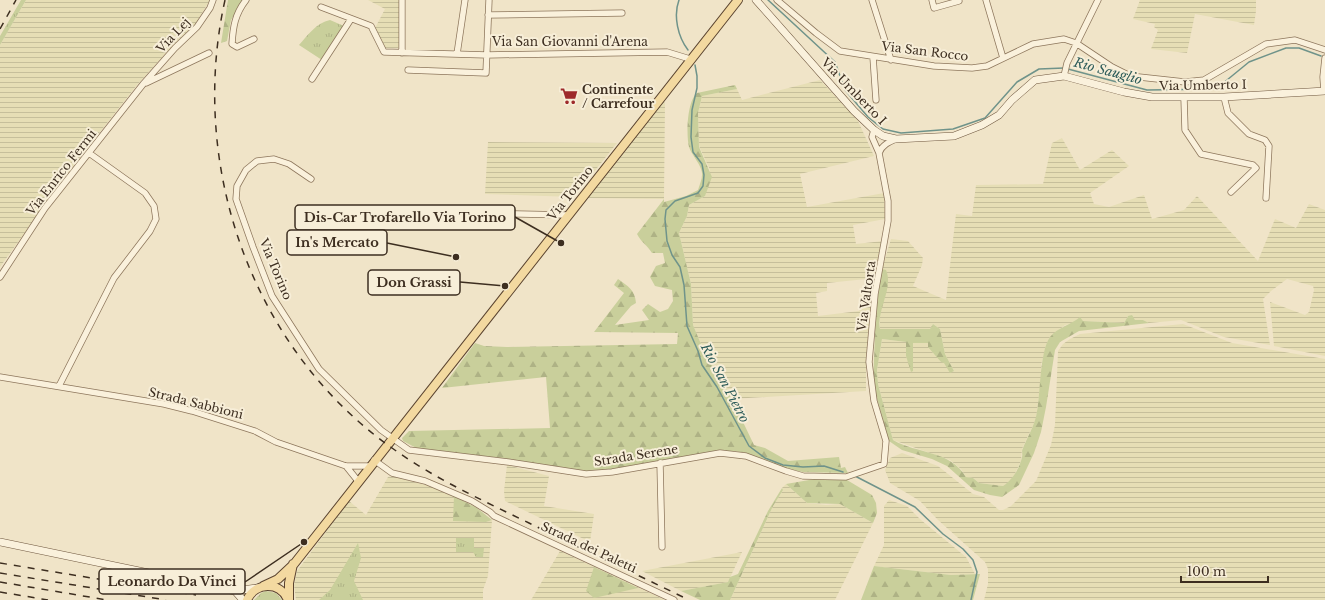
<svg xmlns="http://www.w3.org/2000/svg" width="1325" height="600" font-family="'Libre Baskerville',serif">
	<defs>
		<pattern id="farmland-rules" width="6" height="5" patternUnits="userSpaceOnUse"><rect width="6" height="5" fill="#e6deb5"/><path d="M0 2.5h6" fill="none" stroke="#c6bf9b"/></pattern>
		<pattern id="grass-tufts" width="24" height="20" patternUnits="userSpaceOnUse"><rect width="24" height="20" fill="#c9cf9b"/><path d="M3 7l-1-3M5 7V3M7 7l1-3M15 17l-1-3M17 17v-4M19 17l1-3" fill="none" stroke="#aeb285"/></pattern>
		<pattern id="forest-firs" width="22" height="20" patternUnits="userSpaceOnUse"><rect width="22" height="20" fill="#c9cf9b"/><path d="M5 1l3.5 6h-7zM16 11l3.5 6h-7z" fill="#aeb285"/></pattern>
	</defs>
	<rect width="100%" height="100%" fill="#f0e4c8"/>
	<path fill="url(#farmland-rules)" d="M26,0h184l-14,23 -21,20 -38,42 -67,85 -70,97v-222z
		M368,0h32v46l-2,2h-15l-8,-20 10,-19z
		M1140,0h116v11l-2,14 -59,-11 -8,39 -36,-4 7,-19 -4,-3 1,-3 -22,-5z
		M820,80l38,41 16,35 -74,18 7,33 77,-14 1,26 -32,6 3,19 27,-3 -7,37 -49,5v8l-11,2 2,23 41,-5v-10l13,-2 -6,62v30l-134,8 -26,-43 -13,-31 -2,-41 -12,-51 8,-17 2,-11 16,-9 5,-26 -11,-24 -1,-33 4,-17 35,-7 5,11z
		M662,101l3,2 -1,96 -78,-1z
		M1062,138l18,32 32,-20 17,16 -39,27 4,11 15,3 35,-12 8,24 32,-9 13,-14 61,65 17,-42 21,9 13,-24 16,6v146l-51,-10 -4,-44 35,13 4,-3 5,-22 -1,-4 -26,-7 -16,12 -8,8 7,46 -46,-8 -43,-17 -32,3 -6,-3h-8l-7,-4 -4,7 -41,-2 -3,-3 -7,5 -8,2 -15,12 -4,9 -5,19 1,8 -6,46 -14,30 -1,12 -9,19 -9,6 -24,-3 -6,-5 -7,-1 -5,-8 -11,-9 -57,-20 -15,-56 -1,-14 5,-31 24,3v14l7,15v-28h15l5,10 3,1 5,8h3l6,10 4,-1 -9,-17 -5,-25 -7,-5 -3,5h-50v-18l5,-14 -3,-28 9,-30 17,2 15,17 -1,7 -9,21 33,14 10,-86 16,2 4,-31 67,-1 9,-41z
		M488,142l129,1 -43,54 -89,-3z
		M1183,324l49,19 93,16v241h-341l4,-16v-15l-3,-7 -47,-42 -18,-19 -30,-18 -5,-13 5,-12 12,-5 36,13 35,28 11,3 15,13h4l8,-4 25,-25 15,-36 4,-20 3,-74 5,-7 7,-5 10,-5z
		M507,465l42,11 -5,30 50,8 -4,28 -85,-41 -1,-10z
		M392,476l48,13 14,7 32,26 6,-2 -4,56 -5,14v10h-187l-2,-15 3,-14 52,-70 17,14 22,-38z
		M786,484l21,19 19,2 14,-1 33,19 -38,77h-105l43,-94 10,-16 -1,-2z
		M889,500l18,6 14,14 45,37 9,17 -24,1 -77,-9 10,-21v-39z
		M560,551l105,49h-134z
		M742,552l-14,30 -47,9 -39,-20z"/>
	<path fill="url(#grass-tufts)" d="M21,0h5l-26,45v-9z
		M330,20l14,6 -22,34 -23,-15c9,-10 17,-22 31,-25z
		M456,538h18v10h10l-1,9h-7l-3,-5h-17z
		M358,543l3,15 -7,23 9,19h-44l11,-10z
		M266,591l10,2 6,7h-28l7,-7z"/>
	<path fill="url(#forest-firs)" d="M228,0h15l-12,20 -4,21 -6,2z
		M735,85l2,4 -35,7 -4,17 1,34 13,30 -7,19 -16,9 -2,11 -8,17 12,51 2,41 13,31 26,43 22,46 11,3 23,13 51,-4 2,11 4,-1 3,6 -45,-1 -20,-4 -37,-15 -12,-2 -30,2 -97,18 -25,1 -160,-21 -19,-10 -1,-3 7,-7 141,-3 -4,-51 -104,11 33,-45 9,3 23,1 170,-3 1,-11 -84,-1 30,-39 -10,-8 4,-6c10,7 17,11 18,24l-5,3 -16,19 34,-5 -7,-10 6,-6 12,8 8,-3 5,-8 -1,-11 -17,-4 -5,-9 6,-11 9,-3 -2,-10h-11c-5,-8 -11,-11 -15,-19l27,-35v3l22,-6 12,-6c2,-7 6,-14 3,-21 -3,-8 -9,-14 -12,-22 -3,-12 -2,-46 8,-54z
		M882,269l4,1c8,18 -10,41 -6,59h50l3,-5 7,5 5,25 9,17 -4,2 -6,-10 -3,-1 -13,-15v-4h-15v28l-2,1 -5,-16v-14l-24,-3 -5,31 1,14 15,56c24,14 57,10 73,37l7,1 6,5 24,3c9,-6 17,-18 19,-29 1,-3 -1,-6 1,-9 4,-10 10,-20 13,-31 5,-21 3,-65 14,-80 8,-10 21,-12 30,-20l3,4 41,2 4,-7 4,-1 3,5h8l6,3 -70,8 -19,11 -5,8 -9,57 -5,25 -7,21 -15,32 -17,12 -12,-2 -16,-5 -27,-24 -15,-7 -30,-9 -13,-9 -16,-56 3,-77z
		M815,479l32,1 25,15 4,8 1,10 -4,10 -33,-19 -33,-1 -21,-19z
		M782,488l1,2 -10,16 -43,94h-30l-19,-9 47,-9 2,-5 8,-3 30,-63z
		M454,496l23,12 15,12 -6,2 -33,-1z
		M874,566l77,9 29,-1 -7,26h-112z
		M594,567l44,21 -44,10 -8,-7z"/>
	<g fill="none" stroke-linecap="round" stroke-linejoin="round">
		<path stroke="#6f938a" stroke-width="1.5" d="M679,0c-6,16 -1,37 9,50
			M768,0l67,62 10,28 23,27 15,12 18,4 52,-4 32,-11 32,-36 22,-13 25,-1
			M695,65l2,11v12l-5,22 -1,27 2,15 9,12 2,11 -1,11 -5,7 -23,8 -9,9 -1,9 2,22 5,14 8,12 4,18 3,41 11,25 4,14 15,22 32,59 16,12 18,7 20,2 21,-1 19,6
			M1068,69l79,21 69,-1 33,-27 37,-14h13l22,8
			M855,476l60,31 28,27 20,15 10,11 4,12 -6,28"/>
		<g stroke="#8d765c" stroke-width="7">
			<path id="street" d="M246,0c-11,14 -13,27 -14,44l5,3 17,-8
				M777,0l39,33 24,18 94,15 38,2 15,-2 46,-22 31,-5 12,4 36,24 18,9 55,6 19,-2 62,-36 29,-4 30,10
				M872,0l19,60
				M932,0l2,8 25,-7
				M986,0l17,58
				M321,7l50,19 13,26 103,3 180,-3 23,7
				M488,15l134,-2
				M402,53v-53
				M457,54l8,-54
				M873,57l3,43
				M408,70l78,3 3,-73
				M1064,76l3,-13 31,-63
				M312,79l39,-60
				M146,83l63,-30
				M1324,91l-1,-14 2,-19
				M1224,97l4,16 21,21 16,6 4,6 -3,52
				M1184,98l1,32 16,24 52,11 3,3 -25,24
				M874,130l-2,7 7,16
				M311,179l-22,-15 -15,-5 -17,2 -11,9 -9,16 -1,13 17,48 19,49 47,73 62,61 28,20 99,12 78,12 26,-2 108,-19 26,3 40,15 17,5 43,1 38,-13 2,-23 -12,-40 -5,-39 6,-68 13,-73v-20l-9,-48c3,-8 10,-11 17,-14
				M424,212l143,3
				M0,277l45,-69 99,-125 31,-35 22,-21 13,-19 3,-8
				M0,377l164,27 28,7 63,20 21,11 70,24h23
				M59,386l55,-108 36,-47 6,-12 -2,-13 -9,-13 -56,-40
				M374,460l18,13 33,8 47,20 18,11 4,4 180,84
				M660,463l2,84
				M346,466l12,15"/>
		</g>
		<g stroke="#6f573f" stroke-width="8">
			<path id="secondary" d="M756,0l98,111 20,19 9,6 13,3 58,-3 28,-11 17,-10 13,-15 23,-20 29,-4 60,16 28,5h72l101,-6
				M0,542l235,49 22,-3
				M235,591l8,9"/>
		</g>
		<g stroke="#5b4430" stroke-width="10">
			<path id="primary" d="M263,586l15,-7 16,-15 444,-564
				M247,600c8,-18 33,-19 41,0
				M289,600v-17l4,-19"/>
		</g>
		<use href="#street" stroke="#faf1dc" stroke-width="5.5"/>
		<use href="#secondary" stroke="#faf1dc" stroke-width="7"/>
		<use href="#primary" stroke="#f3d9a0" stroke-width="8"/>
		<path stroke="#3d2e20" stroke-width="1.5" stroke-dasharray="7 7" stroke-linecap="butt" d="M225,0c-37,166 27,349 167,448 43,31 90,52 137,75 53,26 107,51 160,77
			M0,29l16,-29
			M0,563l196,32
			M0,573l166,27
			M0,582l107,18
			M0,592l48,8"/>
	</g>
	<defs>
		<g id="supermarket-bare" transform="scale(1.38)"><path d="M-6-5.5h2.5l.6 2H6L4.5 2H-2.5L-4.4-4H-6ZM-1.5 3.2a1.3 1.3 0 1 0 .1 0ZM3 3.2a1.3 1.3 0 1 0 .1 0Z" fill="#9e2a2b" stroke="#f7eed8" stroke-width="2.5" paint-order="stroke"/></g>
	</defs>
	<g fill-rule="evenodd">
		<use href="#supermarket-bare" x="569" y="96"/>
	</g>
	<g text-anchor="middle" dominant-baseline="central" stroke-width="4" stroke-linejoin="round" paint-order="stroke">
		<g font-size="12" fill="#3d2e20" stroke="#f7eed8">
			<text transform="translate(173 35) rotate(-47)">Via Lej</text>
			<text x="570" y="41">Via San Giovanni d'Arena</text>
			<text transform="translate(925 51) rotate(7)">Via San Rocco</text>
			<text transform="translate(1203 85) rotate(-1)">Via Umberto I</text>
			<text transform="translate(854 91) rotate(46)">Via Umberto I</text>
			<text transform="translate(61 172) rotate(-52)">Via Enrico Fermi</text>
			<text transform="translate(570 193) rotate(-52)">Via Torino</text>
			<text transform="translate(276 269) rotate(67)">Via Torino</text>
			<text transform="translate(866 296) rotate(-82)">Via Valtorta</text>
			<text transform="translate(196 403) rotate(14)">Strada Sabbioni</text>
			<text transform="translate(636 455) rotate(-9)">Strada Serene</text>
			<text transform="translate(589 547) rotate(25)">Strada dei Paletti</text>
		</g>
		<g font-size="12" font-weight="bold" fill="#3d2e20" stroke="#f7eed8" text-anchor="start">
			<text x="582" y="89">Continente<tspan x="582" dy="14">/ Carrefour</tspan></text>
		</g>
		<g font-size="13" font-style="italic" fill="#2f5d5a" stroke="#f7eed8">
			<text transform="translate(1108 71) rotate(15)">Rio Sauglio</text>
			<text transform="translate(725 383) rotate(62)">Rio San Pietro</text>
		</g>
	</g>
	<path fill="none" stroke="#3d2e20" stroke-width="1.5" d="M561 243L515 217M456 257L387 243M505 286L460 282M304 542L245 582"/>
	<g fill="#3d2e20" stroke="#f7eed8" stroke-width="1.5">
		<circle cx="561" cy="243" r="4"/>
		<circle cx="456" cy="257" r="4"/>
		<circle cx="505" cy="286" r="4"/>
		<circle cx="304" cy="542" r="4"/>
	</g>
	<g fill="#f7eed8" stroke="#3d2e20" stroke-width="1.5">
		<rect x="295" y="205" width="220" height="25" rx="4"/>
		<rect x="287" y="230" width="100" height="25" rx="4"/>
		<rect x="368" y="270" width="92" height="25" rx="4"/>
		<rect x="99" y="569" width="146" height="25" rx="4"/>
	</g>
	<g font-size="13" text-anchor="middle" font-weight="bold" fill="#3d2e20">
		<text x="405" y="222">Dis-Car Trofarello Via Torino</text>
		<text x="337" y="247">In's Mercato</text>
		<text x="414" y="287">Don Grassi</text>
		<text x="172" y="586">Leonardo Da Vinci</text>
	</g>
	<path d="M1181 576v6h87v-6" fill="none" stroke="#3d2e20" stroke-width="2"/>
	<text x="1187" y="576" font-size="12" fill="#3d2e20" stroke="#f7eed8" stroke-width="3" paint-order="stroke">100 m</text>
</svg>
